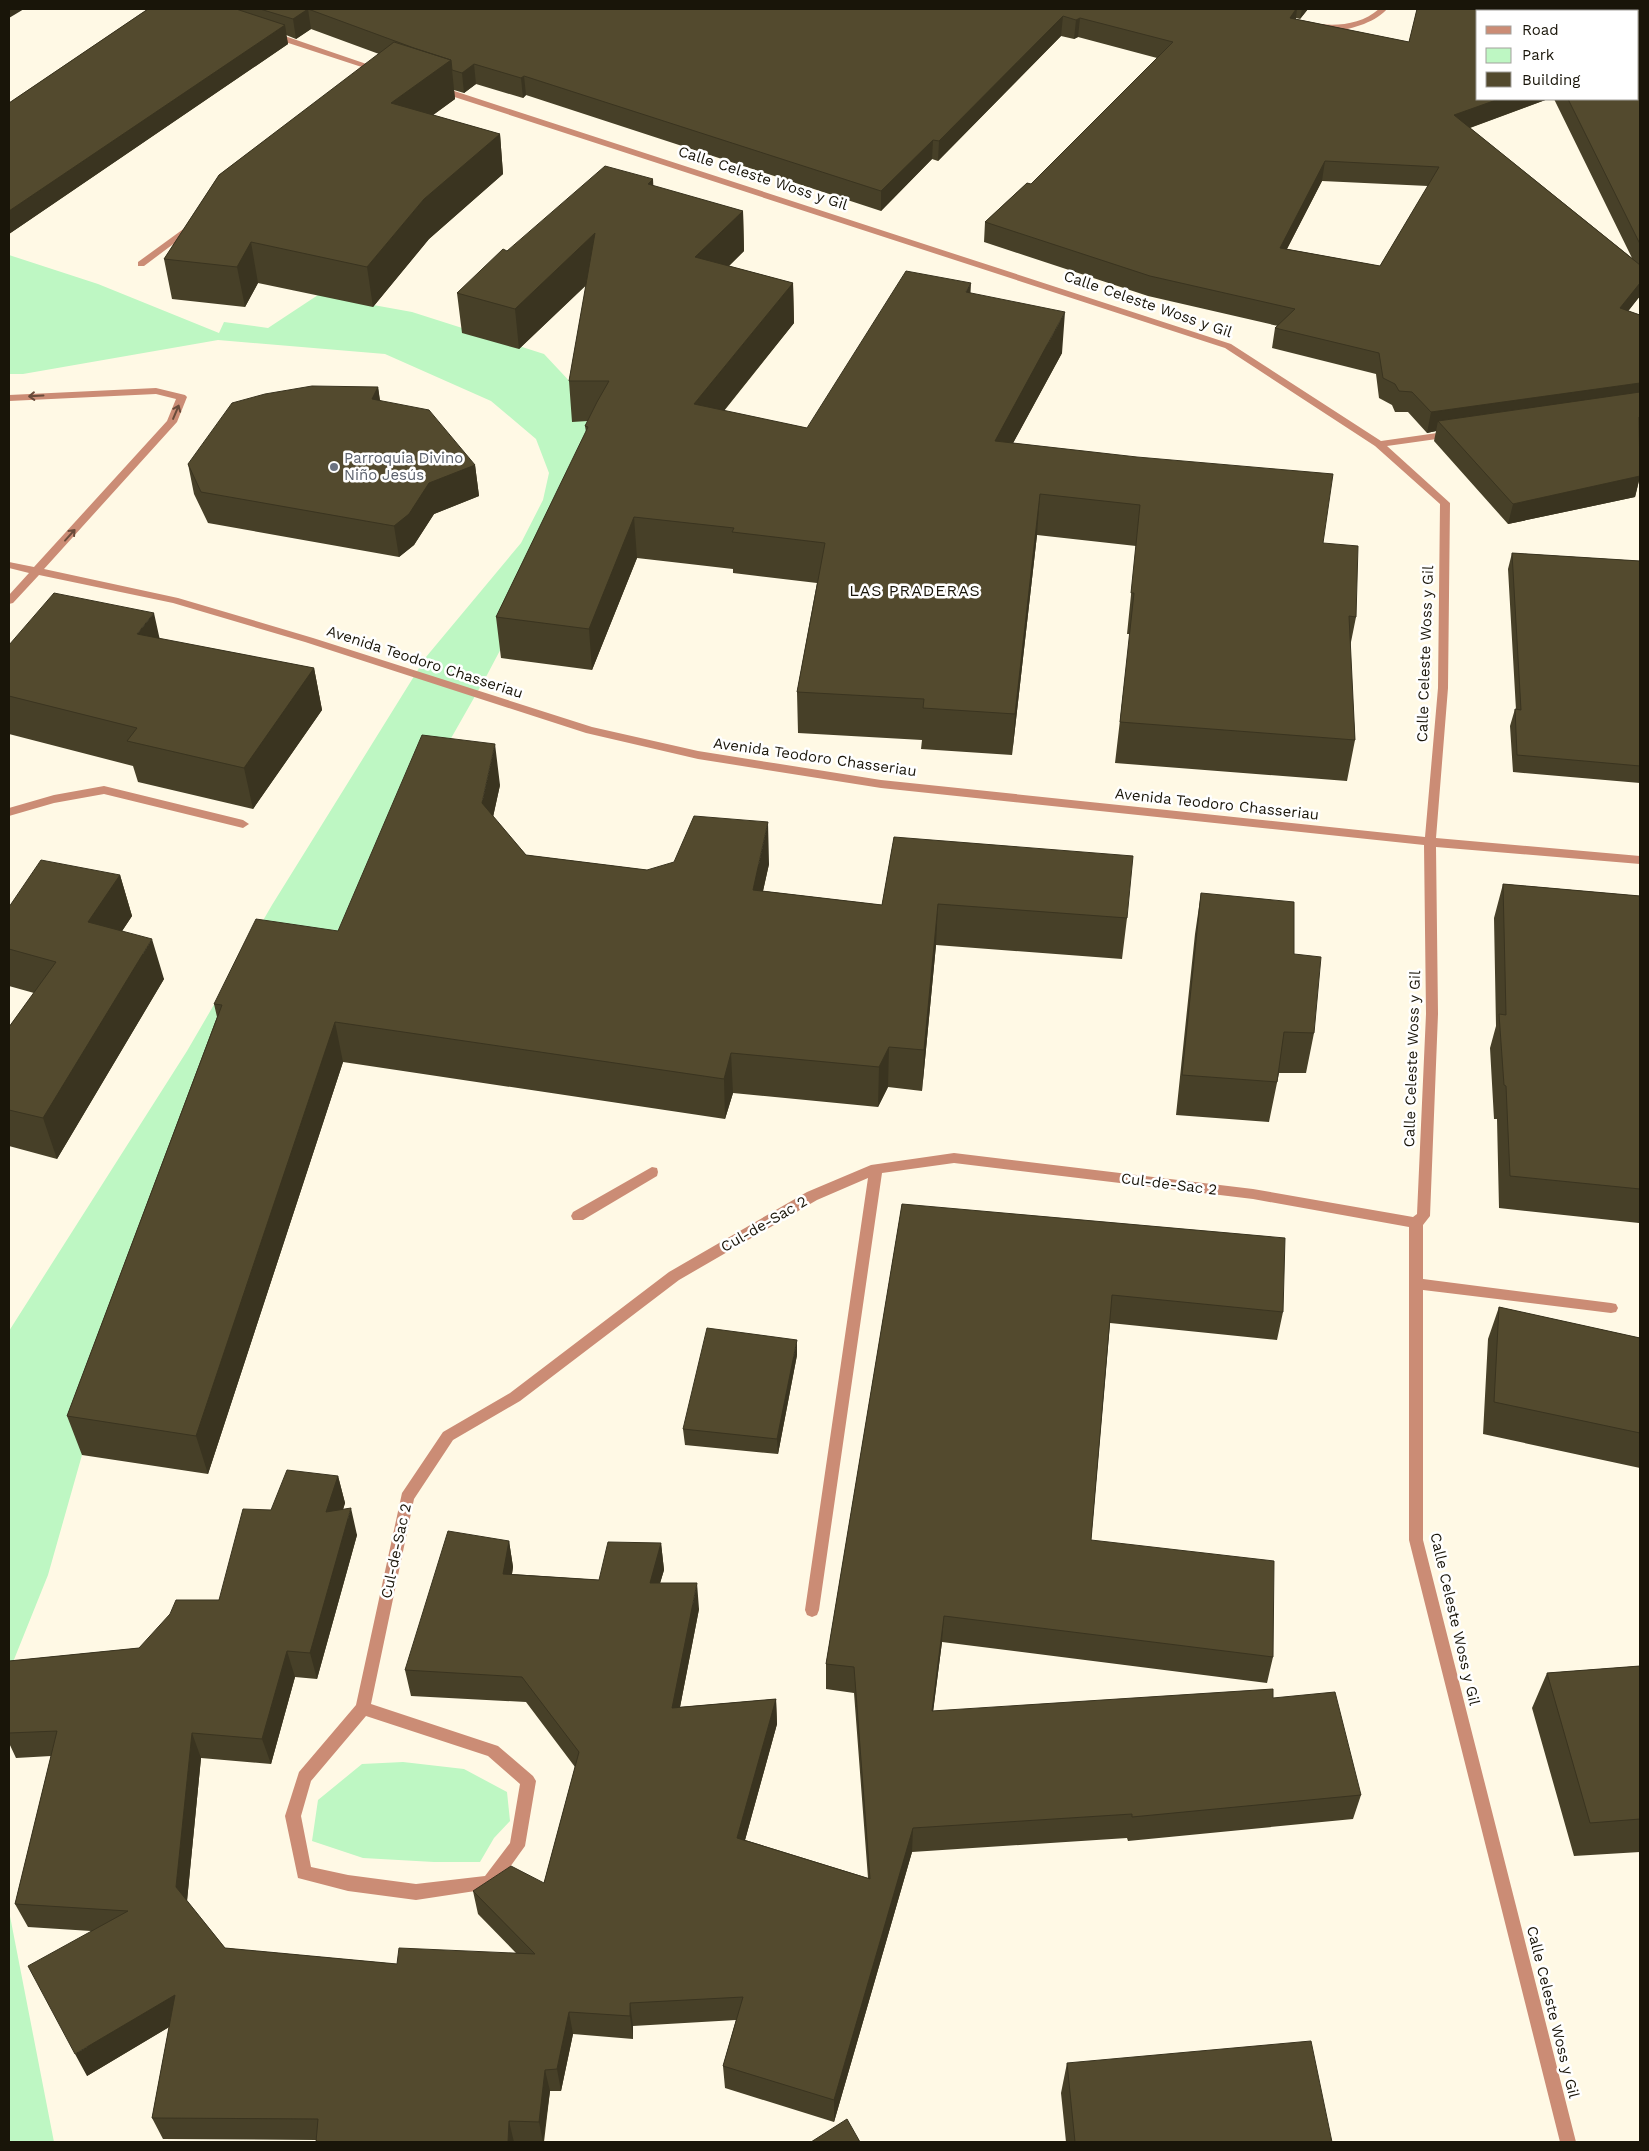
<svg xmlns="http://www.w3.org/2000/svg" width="1649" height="2151" font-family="'Work Sans',sans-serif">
	<rect width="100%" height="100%" fill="#fff9e5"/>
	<path fill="#bef7c3" d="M9,255l89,29 121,49 5,-11 44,6 50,-33 94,17 132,42 60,64 -50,130 -67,127 -145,255 -260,525 -34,120 -39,97v-341l178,-280 85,-146 154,-248 95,-114 22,-43 6,-27 -13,-34 -45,-38 -106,-47 -167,-14 -195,34h-14z
		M403,1762l61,7 43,23 3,29 -16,17 -14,24h-46l-71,-4 -51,-17 6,-41 44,-36z
		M9,1911l45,231h-45z"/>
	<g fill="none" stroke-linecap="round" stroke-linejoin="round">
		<path fill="#cb8c75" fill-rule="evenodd" d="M1379,9h8c-12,15 -55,29 -72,17l4,-2c21,2 43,0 60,-15z
			M267,32h6l111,38 -7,2 -110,-36z
			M439,86l792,258 150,97 70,-10 5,3 -5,3 -64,9 63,57 -2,185 -12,150 204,18v8l-204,-17 2,167 -8,202 -7,9v54l188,24 5,1 2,4 -2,4 -5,1 -188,-23v250l153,602h-16l-151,-602v-313l-156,-28 -299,-36 -72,10 -63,437 -2,5 -5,2 -5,-2 -2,-5 63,-432 -51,22 -138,80 -159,121 -67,39 -39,59 -43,205 127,42 35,30 3,5 -11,65 -30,42 -79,12 -68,-9 -50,-13 -13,-62 14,-44 57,-67 46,-212 41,-61 67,-39 159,-121 138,-80 64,-27 83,-12 299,36 160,28 4,-3 9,-200 -2,-169 -543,-57 -183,-29 -112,-26 -281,-91 -132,-39 -134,-28 -26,28 -4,1v-9l20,-22 -20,-5v-6l25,5 133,-146 9,-22 -20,-5 -147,7v-6l147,-7 29,7 2,2 -10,25 -133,147 134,29 135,40 279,89 106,24 183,29 544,57 13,-149 2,-184 -65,-58 -150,-98 -789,-257 -1,-2zM366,1716l122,40 32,28 -10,59 -25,33 -69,8 -68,-9 -37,-8 -10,-51 10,-35z
			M193,222l5,3 -2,2 -52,39h-6v-4z
			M104,786l139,34 6,4 -6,4 -139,-34 -50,9 -45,13v-8l45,-13z
			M652,1167l5,1 1,4 -1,4 -74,44h-10l-2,-4 2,-4z"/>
	</g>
	<path fill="#474028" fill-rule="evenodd" d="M148,9h1160l-8,10 -4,-1v1l113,23 8,-33h223v287l-12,15 12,4v162l-5,20 -127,27 -74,-83 2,-10 -9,2 -19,-21h-13l-3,-7 -13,-7 -3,-24 -104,-26 3,-20 3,-2 -130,-30 -164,-54 1,-20 42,-39 4,1 126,-126 -79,-21 -4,2 -13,-3 -123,125 -6,-2 -51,52 -355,-116 -3,3 -47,-14 -12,9 -10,-3 1,9 -22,16 67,19 3,40 -74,65 -56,68 -115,-24 -13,24 -73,-8 -8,-40 55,-84 160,-121 -68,-25 -15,10 -10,-4 2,9 -279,190v-131zM1478,11h160v88h-84l78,159 -162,-130 78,-29h-70zM1322,181l106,5 -48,80 -93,-17z
		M653,179v7l90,25 1,40 -15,15 64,17 1,40 -70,88 83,17 164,-135 91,60 -49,90 310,100 33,74 -6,30 5,93 -8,41 -232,-18 15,-129h-3l9,-88 -99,-11 -25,220 -91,-6 1,-9 -124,-7 -1,-41 20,-109 -84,-10v-4l-96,-11 -45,112 -91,-12 -5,-41 90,-185 -1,-6 3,-5 -16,1 -3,-41 17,-96 -67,64 -57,-16 -5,-40 50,-42z
		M378,387l2,13 95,65 4,31 -45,18 -20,31 -15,12 -191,-34 -14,-29 -6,-30z
		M1512,553l128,8v222l-127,-11 -3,-46 5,-17 1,1 -8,-141z
		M160,639l154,29 8,42 -69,99 -115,-27 -5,-16 -124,-32v-89z
		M500,785l-7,32 33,38 121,15 122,-6 -6,27 119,14 12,-68 233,81 -5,41 -186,-14 -14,146 -34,-4 -10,20 -145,-14 -8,26 -382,-57 -135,412 -126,-19 -15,-39 150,-399 -3,-13 124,-73z
		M120,875l12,41 -10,15 42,48 -107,180 -48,-13v-119l25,-34 -25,-7v-79z
		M1503,884l137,12v342l-1,-15 -140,-15 -2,-89h-3l-4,-71 6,-22 -2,-108z
		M1201,893l113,140 -8,40h-27l-10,49 -93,-7 19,-181z
		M902,1204l381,108 -6,28 -167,-17 -19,217 182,117 -6,26 -325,-41 -9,69 340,-13 88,97 -8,24 -225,22 -1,-3 -215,14 -78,270 -109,-34 -2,-22 13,-46 -103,6v13l-60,-5 -12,57h-11l-6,51h-228v-2l-153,-1 -11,-21 17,-91 -82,49 4,-145 -63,-4 -13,-23 36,-148 -35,2 -7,-15v-82l130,-13 80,-48 52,-90 67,-34 7,27 -2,7 14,25 -40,144 -22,-2 -24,87 -70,-6 -14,143 38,47 172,16 119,-11 -38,-39 -5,-23 71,-8 31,-116 -49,-65 -115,-6 -6,-26 104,-129 4,26 -1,7 87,6 62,-37 3,27 -4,13 39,26 -19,98 96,-8 1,25 -32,116 123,38 -14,-185 -28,-4v-25z
		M1499,1307l141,31v130l-157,-34 5,-95z
		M797,1355l-19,99 -93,-9 -2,-16z
		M1640,1666v186l-66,4 -42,-148 15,-35z
		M1067,2063l265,79h-266l-5,-49z"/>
	<path fill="#3a3420" d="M9,9h15l-15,9z
		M308,9l3,20 -15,10 -3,-20z
		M1296,9h1l-2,17 -5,-8z
		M1302,9h6l-8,10z
		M1063,16l-2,20 -123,125 1,-20z
		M1080,18l-2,19 -4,2 2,-19z
		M285,25l3,19 -279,190v-23z
		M451,60l4,39 -59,43 -5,-39z
		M474,64l2,20 -12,9 -2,-20z
		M524,76l2,19 -3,3 -2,-20z
		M1499,99h49l-98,36 4,-20z
		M500,134l3,40 -74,65 -56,68 -6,-40 57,-68z
		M933,140l-1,19 -51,52v-20z
		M1325,161l-3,20 -45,87 3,-20z
		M653,179l2,40 -7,-35z
		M743,211l1,40 -47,46 -2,-40z
		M595,233l3,41 -79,75 -4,-40z
		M251,242l7,41 -13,24 -8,-40z
		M793,283l1,40 -98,122 -2,-41z
		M971,283l-2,40 -3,-31z
		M1640,283v13l-25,32 5,-20z
		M1065,312l-3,41 -70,129 3,-41z
		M1640,383v20l-202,18 -2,10 -9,2 4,-21z
		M378,387l4,31 -10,-19z
		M475,465l4,31 -45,18 -20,31 -15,12 -5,-31 35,-43z
		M1640,476l-5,21 -127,27 5,-20z
		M1040,494l-3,41 -25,220 3,-41z
		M634,517l3,41 -45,112 -3,-41z
		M154,613l9,41 -26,-20z
		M314,668l8,42 -69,99 -9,-41z
		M495,744l5,41 -13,59 -5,-41z
		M768,822l1,42 -15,67 -1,-41z
		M120,875l12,41 -31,47 -13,-41z
		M938,904l-2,41 -14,146 2,-41z
		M152,939l12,40 -107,180 -14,-41z
		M335,1022l8,40 -135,412 -12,-38z
		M889,1047l-1,40 -10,20 1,-40z
		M731,1053l2,40 -8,26 -1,-40z
		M797,1340v15l-19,99 -1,-15z
		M338,1476l7,27 -12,36 -7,-27z
		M351,1508l6,27 -40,144 -7,-26z
		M509,1541l4,26 -5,33 -5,-26z
		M661,1543l3,27 -12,40 -2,-27z
		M697,1583l2,26 -24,124 -3,-25z
		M944,1616l-2,26 -12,94 2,-25z
		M287,1651l8,26 -24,87 -9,-25z
		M776,1699l1,25 -38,138 -2,-24z
		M192,1733l9,25 -15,153 -10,-24z
		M913,1828l-1,24 -78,270v-22z
		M175,1995l11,22 -99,59 -12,-22z
		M630,2003l3,23v13l-3,-23z
		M569,2012l4,22 -12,57 -4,-22z
		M545,2070l5,21 -7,51 -4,-20z
		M509,2121l5,21h-6z"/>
	<path fill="#534a2e" stroke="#3a3420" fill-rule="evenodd" d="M148,9h88l49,16 -276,186v-108z
		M260,9h1036l-6,9 119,24 8,-33h223v235l-72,-145h70v-88h-160v88h21l-45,16 186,150v18l-20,25 20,7v68l-209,29 -19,-20 -13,-1 -4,-7 -12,-6 -4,-25 -104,-25 20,-19 -145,-33 -165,-54 42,-39 4,1 142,-142 -93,-24 -4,2 -13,-4 -124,125 -6,-1 -52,51 -357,-115 -3,2 -47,-14 -12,9 -10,-3 -1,-10 -37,-12 -106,-39 -15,10zM1325,161l114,6 -59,99 -100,-18z
		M394,42l57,18 -60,43 109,31 -76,65 -57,68 -116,-25 -14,25 -73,-8 55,-84z
		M605,166l48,13 -5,5 95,27 -48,46 98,26 -99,121 113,24 99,-157 65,12 -5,9 99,20 -70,129 142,16 196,17 -10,69 35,3 -2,71 -7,-1 6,124 -235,-18 14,-129h-3l9,-88 -100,-11 -25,220 -92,-6 1,-9 -127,-7 28,-149 -93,-11 2,-4 -100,-11 -45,112 -93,-12 92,-190 -3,-1 12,-24 12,-21h-40l26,-148 -80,76 -58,-16 46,-44 4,2z
		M312,386l66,1 -6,12 57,11 46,55 -46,18 -20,31 -15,12 -193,-34 -13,-28 44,-61 33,-9z
		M1640,392v25h-1l1,59 -127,28 -75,-83z
		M1512,553l128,8v205l-123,-11 -2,-46 6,1z
		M54,593l100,20 -17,21 177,34 -70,100 -117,-27 10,-13 -128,-32v-51z
		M422,735l73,9 -13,59 44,52 121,15 27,-8 20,-46 74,6 -15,68 129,15 12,-68 239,19 -6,62 -189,-14 -14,146 -35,-3 -10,20 -148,-14 -7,26 -389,-57 -139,414 -129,-20 155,-411 -8,-1 42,-85 82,12z
		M41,860l79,15 -32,47 64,17 -109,179 -34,-8v-83l47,-65 -47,-13v-42z
		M1503,884l137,12v293l-130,-13 -4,-90 -2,-1 -5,-71 7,1z
		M1201,893l93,9v52l27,3 -7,76 -30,-1 -7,50 -95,-7z
		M902,1204l383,34 -2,74 -171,-17 -21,245 183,21 -1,96 -329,-41 -12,95 341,-22v9l62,-6 26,103 -229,22v-3l-219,14 -79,272 -111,-34 20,-69 -113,6v13l-61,-4 -12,57 -12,1 -6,52 -30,-1 -1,21h-192l2,-23 -166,-1 23,-123 -100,59 -47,-88 100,-55 -113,-7 42,-173 -48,2v-72l130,-13 31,-34 6,-14h43l24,-91 28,1 16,-40 51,6 -12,36 25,-4 -41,145 -23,-2 -25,88 -70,-6 -16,154 49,61 172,16 2,-16 136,6 -62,-63 38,-25 33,17 35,-131 -57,-75 -117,-7 43,-139 61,10 -6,33 96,6 9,-38 53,1 -11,40h47l-25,125 104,-9 -39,139 133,41 -16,-212 -28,-3z
		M1499,1307l141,31v95l-146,-31z
		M707,1328l90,12 -20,99 -94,-10z
		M1640,1666v153l-50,4 -43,-150z
		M1311,2041l21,101h-257l-8,-79z
		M847,2119l13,23h-49z"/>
	<defs><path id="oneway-shaft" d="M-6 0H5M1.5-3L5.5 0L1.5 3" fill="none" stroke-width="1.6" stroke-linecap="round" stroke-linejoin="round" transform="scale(1.25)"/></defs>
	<g stroke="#694b3a">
		<use href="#oneway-shaft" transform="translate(36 396) rotate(177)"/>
		<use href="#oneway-shaft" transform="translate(176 412) rotate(-67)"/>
		<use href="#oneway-shaft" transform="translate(70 535) rotate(-48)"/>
	</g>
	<circle fill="#6b7280" stroke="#fff" stroke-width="2" cx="334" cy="467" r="5"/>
	<g text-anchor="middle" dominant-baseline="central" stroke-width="5" stroke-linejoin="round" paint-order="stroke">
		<g font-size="15" fill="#191509" stroke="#fff">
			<text transform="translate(763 178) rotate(18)">Calle Celeste Woss y Gil</text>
			<text transform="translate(1148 304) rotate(19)">Calle Celeste Woss y Gil</text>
			<text transform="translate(1425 654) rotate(-88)">Calle Celeste Woss y Gil</text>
			<text transform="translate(425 662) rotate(18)">Avenida Teodoro Chasseriau</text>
			<text transform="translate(815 757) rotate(8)">Avenida Teodoro Chasseriau</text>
			<text transform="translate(1217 804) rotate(6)">Avenida Teodoro Chasseriau</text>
			<text transform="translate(1412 1059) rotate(-88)">Calle Celeste Woss y Gil</text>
			<text transform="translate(1169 1184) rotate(7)">Cul-de-Sac 2</text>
			<text transform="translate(764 1224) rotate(-30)">Cul-de-Sac 2</text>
			<text transform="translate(396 1551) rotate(-78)">Cul-de-Sac 2</text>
			<text transform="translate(1455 1619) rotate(77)">Calle Celeste Woss y Gil</text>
			<text transform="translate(1553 2012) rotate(76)">Calle Celeste Woss y Gil</text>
		</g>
		<g font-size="15" fill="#5b616d" stroke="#fff" text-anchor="start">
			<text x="344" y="458">Parroquia Divino<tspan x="344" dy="17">Niño Jesús</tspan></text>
		</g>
		<g font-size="16" letter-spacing="1" fill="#191509" stroke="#fff">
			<text x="915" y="590">LAS PRADERAS</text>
		</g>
	</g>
	<rect width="1649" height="2151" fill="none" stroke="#191509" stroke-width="20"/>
	<rect x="1476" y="10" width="162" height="90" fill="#ffffff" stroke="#a3a19d"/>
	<rect x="1486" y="26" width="25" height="8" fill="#cb8c75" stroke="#a3a19d"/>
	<text x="1522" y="35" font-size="15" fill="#191509">Road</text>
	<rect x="1486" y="48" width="25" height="15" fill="#bef7c3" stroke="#a3a19d"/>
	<text x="1522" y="60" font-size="15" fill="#191509">Park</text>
	<rect x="1486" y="72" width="25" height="15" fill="#534a2e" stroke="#a3a19d"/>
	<text x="1522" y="85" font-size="15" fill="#191509">Building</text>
</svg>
